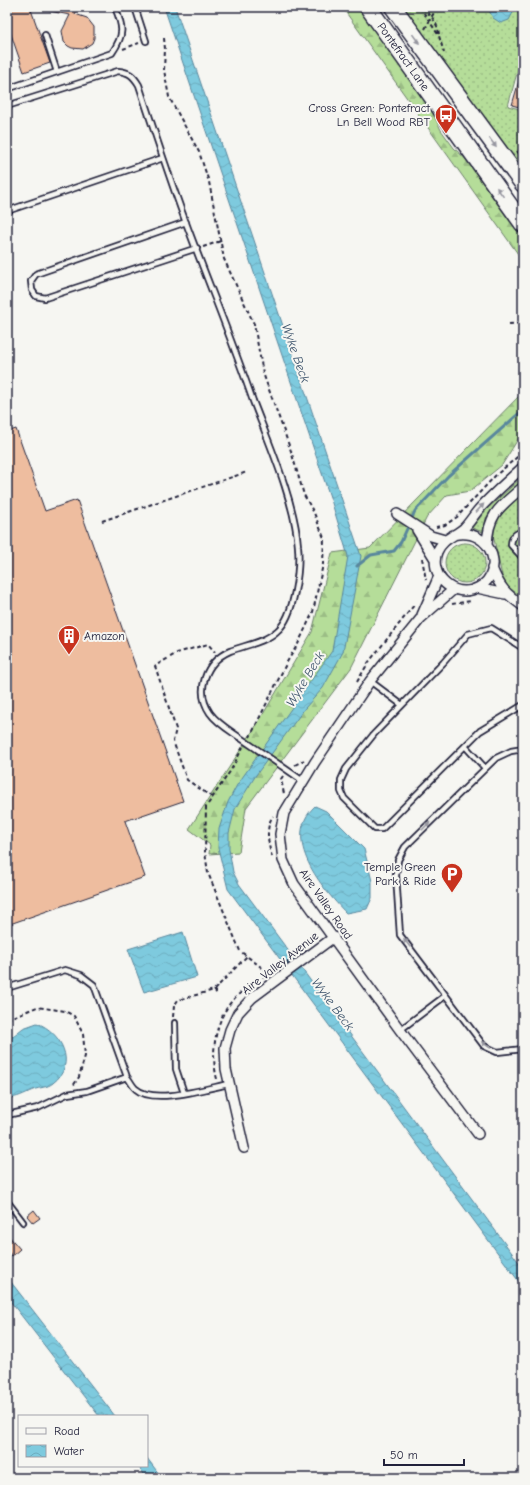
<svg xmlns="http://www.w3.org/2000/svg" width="530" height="1485" font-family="'Comic Neue',sans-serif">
	<defs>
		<pattern id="grass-dots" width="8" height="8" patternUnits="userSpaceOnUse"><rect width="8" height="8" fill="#b5dd99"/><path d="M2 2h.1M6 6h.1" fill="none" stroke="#9bbd85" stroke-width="1.8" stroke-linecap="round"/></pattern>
		<pattern id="forest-firs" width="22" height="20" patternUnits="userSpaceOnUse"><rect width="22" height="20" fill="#b5dd99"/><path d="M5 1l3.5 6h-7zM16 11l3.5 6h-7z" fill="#9bbd85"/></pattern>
		<pattern id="water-waves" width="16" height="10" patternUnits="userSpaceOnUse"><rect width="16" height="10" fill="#7ecade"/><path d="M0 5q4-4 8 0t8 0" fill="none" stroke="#6dadbf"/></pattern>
	</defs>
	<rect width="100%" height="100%" fill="#f6f6f2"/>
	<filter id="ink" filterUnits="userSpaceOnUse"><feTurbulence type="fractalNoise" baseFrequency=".025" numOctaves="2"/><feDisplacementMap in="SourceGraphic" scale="8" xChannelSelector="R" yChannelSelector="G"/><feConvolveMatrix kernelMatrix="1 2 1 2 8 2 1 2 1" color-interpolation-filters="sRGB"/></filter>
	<g filter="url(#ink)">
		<path fill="url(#grass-dots)" stroke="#6c806a" d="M393,7h130v44l-15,55 15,4v74z
			M523,476v4l-34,33 -3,6 -3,13 -11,-4 14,-18z
			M523,493v25l-3,3 3,3v74l-16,-12 -5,-10 -10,-46 9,-16z
			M445 563a20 20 0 1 1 40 0a20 20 0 1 1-40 0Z"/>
		<path fill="url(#forest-firs)" stroke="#6c806a" d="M342,7h18l68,95 13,28 13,18 19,18 50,71v24z
			M523,392v39l-21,34 -32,26 -23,4 -20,22 -76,151 -105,140 -7,44 -30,2 1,-9 -21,-16 67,-103 56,-94 20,-79 38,-5z"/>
		<path fill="url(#water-waves)" stroke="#59879d" d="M164,7h11l186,549 -18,96 -20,36 -18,20 -49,67 -21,34 -6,24v16l4,23 6,12 284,384v19l-295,-398 -10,-41 1,-19 9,-27 9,-17 95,-134 16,-95 -16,-53z
			M487,7h29l-7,13 -8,3 -8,-5z
			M315,806l11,5 38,38 8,32v17l-5,11 -21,4c-24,-25 -66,-74 -31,-107z
			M183,932l14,45 -53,15 -16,-43z
			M37,1023c24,9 41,41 16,60 -6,5 -13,4 -20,7 -10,4 -15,8 -26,8v-57l16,-13z
			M7,1277l108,139h-16l-92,-119 4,-5 -4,-5z
			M147,1458l15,20h-15l-9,-12h9z"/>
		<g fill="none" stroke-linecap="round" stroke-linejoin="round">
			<path stroke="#59879d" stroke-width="3" d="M357,566l14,-11 23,-4 7,-9 14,-31 33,-35 75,-66"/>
		</g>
		<path fill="#eebd9f" stroke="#22223b" d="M7,7h23l20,56 -26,9 -17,-49z
			M49,7h30l-4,7 12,4 7,9v11l-2,5 -9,6 -11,-1 -4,-2 -4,-4 -2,-11 8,-16 -21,-4z
			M521,74h2v34l-11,-3z
			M16,429l29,82 32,-11 106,301 -58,20 20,56 -138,48v-493z
			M34,1210l6,8 -7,5 -6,-7z
			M7,1234l13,15 -8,7 -5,-6z"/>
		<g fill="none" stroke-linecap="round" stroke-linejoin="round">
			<g stroke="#22223b" stroke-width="8">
				<path id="lane" d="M135,7l11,34
					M45,35l12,37
					M7,89l105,-36c13,-19 11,-26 3,-46
					M7,106l111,-35c11,1 15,4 21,14 14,43 28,85 43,127 23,63 49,125 71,189 16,42 42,101 45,145 2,22 -3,70 -21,85 -13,12 -32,14 -47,20 -25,11 -35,40 -20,62 7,10 19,17 29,24
					M7,211l156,-53
					M186,222l-150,52 -5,7 1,9 4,6 9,2 152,-50
					M523,531c-7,2 -12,6 -12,14l12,13
					M523,648l-32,-20 -23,6 -25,29 -69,71 -28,35 -5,11v11l3,7 31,31h7l98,-98 43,-26
					M370,681l32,24
					M465,746l20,22
					M523,749l-12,2 -15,7 -91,89 -7,13 -2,15 4,60 84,111 13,6 26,-3
					M280,765l23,16
					M7,988l58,-18 16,5 13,10 33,92c3,3 5,9 9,12 17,16 72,-1 93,-5
					M175,1023l1,46 8,24
					M400,1030l45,-34
					M7,1115l31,-7 29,-14 20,-3 40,-14
					M7,1201l16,21"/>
			</g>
			<g stroke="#22223b" stroke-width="12">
				<path id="street" d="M397,514l34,22 14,4
					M417,530l18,29
					M453,535c41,-10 56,44 19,55 -23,6 -43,-17 -35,-38 5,-13 18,-16 27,-24 6,-6 11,-15 17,-21 13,-14 28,-27 42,-40
					M487,545c1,-32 14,-39 36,-58
					M492,568c8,20 14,26 31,38
					M477,588l28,6
					M454,589l-33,29 -51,63 -55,81 -31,51 -4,21 3,26 11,24 106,146 78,104
					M422,615l17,-39
					M244,1148l-18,-79 -1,-21 5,-18 8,-17 14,-15 82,-61"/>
			</g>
			<g stroke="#22223b" stroke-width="19">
				<g id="highway">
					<path id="s1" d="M368,7l155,217"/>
					<path d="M393,7l130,177"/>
				</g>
			</g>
			<path stroke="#22223b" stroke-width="2" stroke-dasharray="4 3" stroke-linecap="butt" d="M420,7l19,29 5,17
				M422,8c9,7 16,15 17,27
				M425,29l12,-22
				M164,38l1,11 -1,21 5,27 30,55 10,30 15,77 30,65 9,49 28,78 13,44 10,18 10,25 -1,26 -10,48 -15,32 -11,18 -37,75
				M123,49l16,-6
				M517,151l6,8
				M203,247l18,-6
				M509,324l14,-1
				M102,521l145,-49
				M436,527l9,-2 12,-8 38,-41 28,-24
				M422,558l4,22
				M452,604l19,-3
				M357,682l11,-19 47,-59
				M243,747l-12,23 -25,37 -1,45 3,21 32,78 29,22
				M295,765l9,-5
				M283,776l-2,3 3,15
				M212,797l-25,-17 -14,-39 3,-12 -21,-63 22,-13 31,-9 7,8
				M272,857c-4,-13 -7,-30 1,-41
				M214,990l3,4
				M173,1017l1,-11 4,-6 36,-10 33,-34
				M7,1019l30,-12 28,4 9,5 9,18 2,22 -6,21 -6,9
				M217,1079c-8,-31 0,-72 28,-89"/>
			<use href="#lane" stroke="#f6f6f2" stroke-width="4.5"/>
			<use href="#street" stroke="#f6f6f2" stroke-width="9"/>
			<use href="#highway" stroke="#f6f6f2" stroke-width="16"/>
			<g stroke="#22223b" stroke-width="8" stroke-linecap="butt">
				<path id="lane-bridge" d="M239,737l41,28"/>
			</g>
			<path stroke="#22223b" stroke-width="2" stroke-dasharray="4 3" stroke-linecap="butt" d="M263,978l43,-29"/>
			<use href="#lane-bridge" stroke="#f6f6f2" stroke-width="4.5"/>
		</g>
		<defs><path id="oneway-solid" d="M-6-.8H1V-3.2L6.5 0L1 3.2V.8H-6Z"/></defs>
		<g fill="#9797a0">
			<use href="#oneway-solid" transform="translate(416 39) rotate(54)"/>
			<use href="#oneway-solid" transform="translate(493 143) rotate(54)"/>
			<use href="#oneway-solid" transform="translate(500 192) rotate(-126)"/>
			<use href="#oneway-solid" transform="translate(480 508) rotate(-47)"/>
			<use href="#oneway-solid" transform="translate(426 826) rotate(-45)"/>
			<use href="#oneway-solid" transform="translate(407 943) rotate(-127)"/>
			<use href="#oneway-solid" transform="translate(486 1045) rotate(-145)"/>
		</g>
	</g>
	<defs>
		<g id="bus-pin" transform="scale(1.15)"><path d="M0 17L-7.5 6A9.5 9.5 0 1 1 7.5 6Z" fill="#c8321e" stroke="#f6f6f2"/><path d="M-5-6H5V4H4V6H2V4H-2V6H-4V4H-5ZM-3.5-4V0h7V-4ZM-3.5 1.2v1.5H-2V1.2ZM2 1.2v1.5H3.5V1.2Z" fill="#fff"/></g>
		<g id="building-pin" transform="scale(1.15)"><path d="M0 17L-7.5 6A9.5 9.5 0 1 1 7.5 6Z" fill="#c8321e" stroke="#f6f6f2"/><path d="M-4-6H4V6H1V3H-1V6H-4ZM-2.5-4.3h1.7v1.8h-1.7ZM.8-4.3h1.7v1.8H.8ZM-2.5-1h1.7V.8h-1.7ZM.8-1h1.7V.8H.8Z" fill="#fff"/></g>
		<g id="parking-pin" transform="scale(1.15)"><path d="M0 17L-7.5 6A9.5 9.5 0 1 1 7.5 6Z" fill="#c8321e" stroke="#f6f6f2"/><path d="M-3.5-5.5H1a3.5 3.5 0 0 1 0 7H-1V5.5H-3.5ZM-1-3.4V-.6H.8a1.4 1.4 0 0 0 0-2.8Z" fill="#fff"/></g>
	</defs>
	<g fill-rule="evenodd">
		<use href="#bus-pin" x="446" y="115"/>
		<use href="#building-pin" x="69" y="636"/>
		<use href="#parking-pin" x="452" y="874"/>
	</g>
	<g text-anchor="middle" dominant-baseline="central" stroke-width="4" stroke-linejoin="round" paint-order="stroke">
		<g font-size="12" fill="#22223b" stroke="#f6f6f2">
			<text stroke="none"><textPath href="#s1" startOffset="61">Pontefract Lane</textPath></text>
			<text transform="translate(326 904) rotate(55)">Aire Valley Road</text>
			<text transform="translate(280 963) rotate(-38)">Aire Valley Avenue</text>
		</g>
		<g font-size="12" fill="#22223b" stroke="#f6f6f2" text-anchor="end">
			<text x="430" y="108">Cross Green: Pontefract<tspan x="430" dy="14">Ln Bell Wood RBT</tspan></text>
			<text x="84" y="636" text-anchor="start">Amazon</text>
			<text x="436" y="867">Temple Green<tspan x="436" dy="14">Park &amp; Ride</tspan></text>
		</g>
		<g font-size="13" font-style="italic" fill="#3e546c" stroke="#f6f6f2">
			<text transform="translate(296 353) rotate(71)">Wyke Beck</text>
			<text transform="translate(305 679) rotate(-59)">Wyke Beck</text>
			<text transform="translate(333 1004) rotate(53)">Wyke Beck</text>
		</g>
	</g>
	<rect width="530" height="1485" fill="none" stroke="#f6f6f2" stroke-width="24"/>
	<rect x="12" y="12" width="506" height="1461" fill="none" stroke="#22223b" stroke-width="1.5" filter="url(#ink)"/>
	<rect x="18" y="1415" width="130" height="52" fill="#f6f6f2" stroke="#a1a1a9"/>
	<rect x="26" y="1428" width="20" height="6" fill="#f6f6f2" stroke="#a1a1a9"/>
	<text x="54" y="1435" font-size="12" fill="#22223b">Road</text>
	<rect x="26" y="1445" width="20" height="12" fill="url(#water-waves)" stroke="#a1a1a9"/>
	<text x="54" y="1455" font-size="12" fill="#22223b">Water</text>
	<path d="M384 1459v6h80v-6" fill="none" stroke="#22223b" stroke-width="2"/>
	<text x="390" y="1459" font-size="12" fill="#22223b" stroke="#f6f6f2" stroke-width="3" paint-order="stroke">50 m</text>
</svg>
